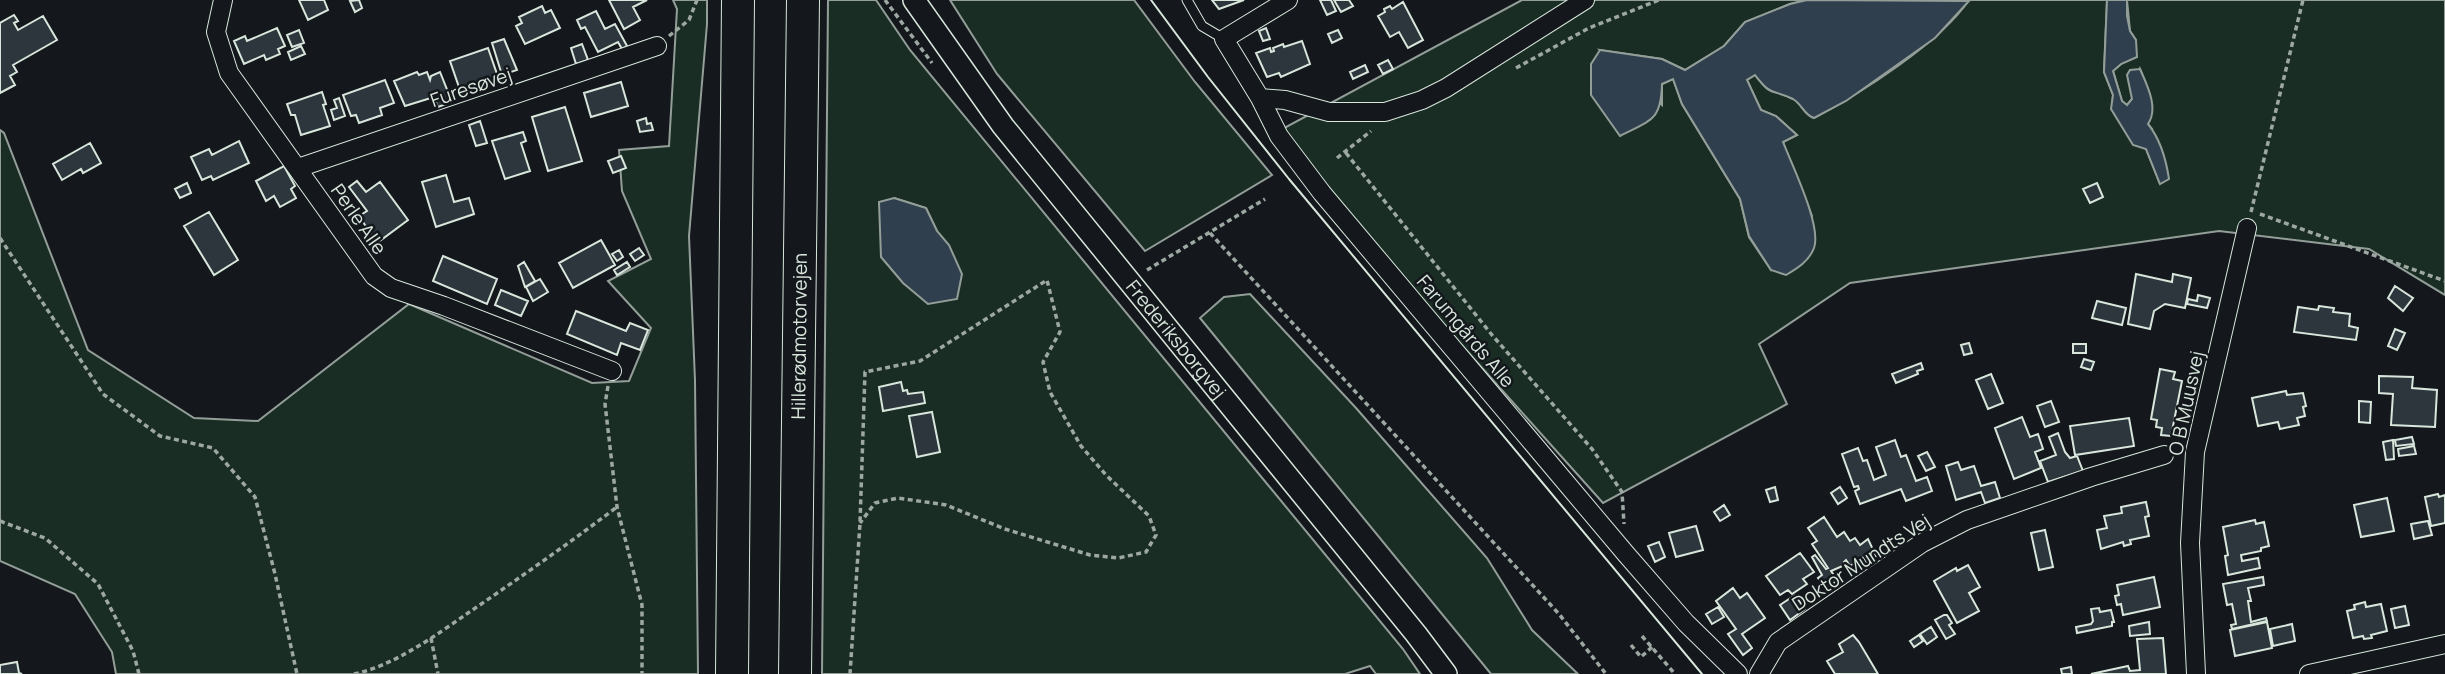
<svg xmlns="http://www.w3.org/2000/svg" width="2445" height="674" font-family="Manrope,sans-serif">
	<rect width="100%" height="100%" fill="#14181c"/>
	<path fill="#1a2d24" stroke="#939e99" stroke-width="2" fill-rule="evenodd" d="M673,0h34v24l-18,212 6,144 3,294h-582l-4,-22 -37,-58 -75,-33v-431l4,3 84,217 106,68 64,3 151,-117 183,79 37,-2 22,-53 -43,-47 43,-22 -29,-68 -3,-41 50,-4 8,-137z
		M828,0h48l34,50 493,599 17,25h-44l-6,-8 -25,8h-523zM894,198l32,10 11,23z
		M950,0h184l61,82 77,93 -127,76 -148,-177z
		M1522,0h285l-17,4 -45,18 -21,24 -39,24 -23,-11 -62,-9 62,55v-21l11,-5 9,25 58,95 9,38 22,33 41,-54 -29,-74 14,-7 -21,-19 -15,-6 -14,-30 8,-5c17,23 16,13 38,24 9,5 11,16 21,19 47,-25 126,-75 155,-118h138l-3,72 9,23 -1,14 34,40 14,35 -8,-55 -4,-5c5,-23 1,-33 -8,-55l-8,30 -5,6 -5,-4 -9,-30 8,-7 15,-24 -6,-9 -3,-31h318v295l-76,-46 -150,-18 -369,52 -91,61 28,60 -184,99 -330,-369z
		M1250,294l106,114 131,150 45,72 46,44h-87l-291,-356 24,-21z"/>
	<path fill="#2f3f4d" stroke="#939e99" stroke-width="2" d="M1807,0l162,1 -34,37 -89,63 -32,17c-10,-3 -12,-14 -21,-19 -22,-11 -20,-1 -38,-24l-8,5 14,30 15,6 21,19 -14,7c9,23 39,84 31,106 -5,13 -16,20 -28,27l-15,-5 -22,-34 -9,-37 -58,-95 -9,-25 -11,5c-1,37 -11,36 -42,52l-29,-41v-31l9,-14 62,9 23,11 39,-24 21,-24 45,-18z
		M2107,0h20v16l3,15 6,9 1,17 -16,7 -8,7 9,30 5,4 5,-6 -5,-24 3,-5 10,-1c7,16 19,39 8,55 13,16 18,35 21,55l-9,5 -14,-35 -13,-4 -22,-36 2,-14 -9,-23z
		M894,198l32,10 11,23 12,14 13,29 -5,25 -29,5 -25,-21 -22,-26 -2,-55z"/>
	<path fill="#2c363c" stroke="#d8e6dc" stroke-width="2" d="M299,0h25l4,10 -20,10z
		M359,0l3,8 -7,4 -5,-11z
		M609,0h38l-14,7 7,13 -16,9z
		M1212,0h32l-25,9z
		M1320,0h11l5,11 -9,4z
		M1334,0h15l4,6 -12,6z
		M1403,2l20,38 -15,8 -9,-16 -9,5 -12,-21 7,-4 -1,-3 6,-3 2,3z
		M542,6l3,7 6,-3 9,18 -35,16 -9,-18 6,-3 -3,-6z
		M596,11l9,18 10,-5 12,22 -5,3 -4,-7 -20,10 -13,-25 -4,2 -4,-9z
		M14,15l4,6 -4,2 4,7 25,-14 14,24 -44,25 4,7 -7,4 5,9 -15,8v-70z
		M277,28l8,18 -7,3 2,5 -14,6 -2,-5 -20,9 -10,-23 11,-5 2,5z
		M1266,28l4,11 -7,2 -4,-10z
		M299,30l5,13 -12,4 -5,-12z
		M1338,30l4,8 -10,5 -4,-9z
		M504,39l13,31 -15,5 -10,-32z
		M1302,41l8,23 -29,13 -2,-4 -12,4 -11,-24 14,-5 1,4 3,-1 -1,-3 10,-4 1,3z
		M582,44l6,16 -12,4 -5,-16z
		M301,46l4,8 -14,6 -3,-8z
		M488,48l10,29 -38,13 -10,-29z
		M1388,60l5,9 -10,5 -5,-9z
		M1365,65l3,7 -15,7 -3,-7z
		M417,72l2,3 8,-3 3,8 1,-4 9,-4 12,30 -14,5 -4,-10 -29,9 -11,-25z
		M385,80l9,23 -14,5 2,7 -23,8 -3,-8 -5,1 -8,-21z
		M621,82l7,24 -37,11 -7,-24z
		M322,92l4,12 -3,1 7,21 -29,9 -6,-20h-4l-4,-11z
		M339,98l6,18 -11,4 -3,-10 6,-2 -3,-8z
		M565,107l17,54 -34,10 -16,-54z
		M646,118l1,6 4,-1 2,7 -13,2 -3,-11z
		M480,121l7,22 -11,3 -7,-21z
		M523,132l3,9 -5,2 9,28 -25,8 -13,-38z
		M239,141l10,22 -36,17 -2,-4 -9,4 -11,-23 18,-8 3,6z
		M90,143l11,20 -18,10 -2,-4 -19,11 -9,-16z
		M621,156l5,12 -13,5 -5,-12z
		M284,166l11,20 -4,3 5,9 -16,9 -6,-11 -8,5 -10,-20z
		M446,175l8,27 15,-4 5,16 -38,13 -14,-45z
		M357,181l9,11 14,-10 28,38 -31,23 -18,-27 8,-5 -18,-24z
		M187,183l4,10 -11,5 -5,-9z
		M2097,183l6,14 -13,6 -7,-14z
		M209,212l29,48 -24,15 -30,-49z
		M601,240l14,25 -42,23 -14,-25z
		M639,248l5,7 -9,6 -5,-7z
		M619,250l4,7 -6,4 -5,-7z
		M443,256l54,23 -10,25 -54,-23z
		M524,262l11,19 -10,6 -7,-21z
		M627,262l3,5 -13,8 -3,-5z
		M2136,274l36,8 1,-8 18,4 -6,30 -20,-4 -11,7 -4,18 -22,-5z
		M540,279l8,13 -15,9 -7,-14z
		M2395,286l18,12 -10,13 -15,-13z
		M501,290l27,11 -7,15 -26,-11z
		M2198,295l12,3 -3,10 -20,-4 1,-5 9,2z
		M2097,301l29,7 -4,17 -30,-7z
		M2319,306l15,2 -1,4 17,2 -1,12 9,2 -2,12 -62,-8 4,-25 20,3z
		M576,311l50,20 4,-8 18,7 -8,20 -19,-7 -4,12 -50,-21z
		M2395,329l10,4 -8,17 -9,-4z
		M1969,343l3,10 -8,2 -3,-10z
		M2073,344h13v9h-13z
		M2084,359l10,3 -3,8 -10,-3z
		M1921,363l2,6 -6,2 1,3 -22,9 -4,-9z
		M2160,369l15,3 -2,7 9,2 -11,55 -10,-1 1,-7 -6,-1 1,-7 -6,-1z
		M1991,374l12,29 -15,6 -12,-29z
		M2379,376l34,1 -1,11 25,2 -2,37 -44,-2 2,-31 -14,-1z
		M901,382l2,9 4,-1 1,4 15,-2 2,11 -42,8 -4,-24z
		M2286,391l1,4 16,-2 3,13 -3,1 2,9 -8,2 2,7 -19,4 -2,-7 -20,4 -6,-28z
		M2051,401l8,21 -14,5 -8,-21z
		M2359,401l12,1 -1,21 -11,-1z
		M932,412l8,40 -23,5 -8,-41z
		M2022,417l8,20 8,-3 5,15 -8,3 6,16 -27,11 -19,-51z
		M2129,418l5,28 -59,9 -5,-29z
		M2058,433l7,19 5,6 7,-2 6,15 -35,11 -8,-21 16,-6 -7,-18z
		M2412,437l2,7 -18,2 -1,-6z
		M1895,440l6,17 5,-2 10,26 11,-4 5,14 -26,10 -5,-12 -41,15 -5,-13 4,-2 -1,-3 -4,1 -12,-33 16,-6 5,13 4,-1 7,20 12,-5 -10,-28z
		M2393,440l1,19 -8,1 -3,-18z
		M2414,446l2,8 -17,2 -1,-7z
		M1927,452l8,15 -9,4 -8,-15z
		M1958,462l3,8 13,-4 7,20 14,-4 5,16 -15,5 -4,-11 -25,8 -10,-34z
		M1775,487l3,13 -8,2 -4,-12z
		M1840,487l7,11 -9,6 -7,-11z
		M2438,494l1,3 6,-2v28l-14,3 -6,-29z
		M2387,498l7,33 -33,6 -7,-32z
		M2146,502l3,14 -4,1 4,19 -19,4 1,4 -7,2 -1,-4 -22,7 -4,-19 10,-2 -3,-12 18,-3 -1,-6z
		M1724,505l6,10 -10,6 -6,-9z
		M1824,517l13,20 7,-5 6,9 5,-3 5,7 8,-6 8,17 -10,6 -2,-5 -14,9 -4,-6 -2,2 1,3 -14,6 7,10 -13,7 -7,-10 4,-3 -10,-18 3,-2 11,14 2,-1 -16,-24 5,-3 -9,-13z
		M2255,520l1,4 8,-2 5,24 -8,2v3l-20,4 1,6 16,-3 2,10 -32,7 -3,-19 3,-1 -5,-28z
		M2428,521l4,14 -18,4 -3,-15z
		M1696,526l7,24 -27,7 -7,-24z
		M2045,530l8,37 -14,3 -8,-37z
		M1659,542l6,15 -10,5 -7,-16z
		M1800,553l14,19 -11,7 4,5 -15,10 -4,-4 -8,5 -14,-19z
		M1968,565l12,22 -11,6 10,18 -22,12 -23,-42 22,-13 1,3z
		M2154,577l6,30 -37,8 -2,-11 -4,1 -2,-9 4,-1 -2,-10z
		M2263,577l1,8 -16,3 3,13h-3l3,21 15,-4 1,3 -35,8 -1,-4 5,-1 -4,-20 -5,1 -4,-21z
		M1733,588l7,10 7,-5 18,25 -23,16 10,14 -9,7 -15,-21 8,-5 -20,-28z
		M1795,595l10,14 -15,11 -10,-15z
		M2365,602l1,5 15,-3 6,27 -16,4 1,3 -8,1 -1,-3 -10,2 -6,-27 8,-2 -1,-4z
		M2405,606l4,19 -14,3 -4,-19z
		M1718,607l6,10 -12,7 -6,-10z
		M2099,608l1,4 11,-2 3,12h-2v4l-35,7 -1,-6 15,-3 2,-3 -2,-12z
		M1944,615h3l5,8 -3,2 6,9 -9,5 -11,-19z
		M2149,622l1,12 -20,2 -1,-10z
		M2267,622l5,26 -37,8 -5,-26z
		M2292,624l3,17 -22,5 -3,-17z
		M1931,627l6,10 -10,7 -7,-10z
		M1853,635l6,7 19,32h-43l-8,-13 16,-9 -4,-8z
		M1919,635l4,6 -9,6 -4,-6z
		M2163,638l3,36h-75l37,-8 2,5 10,-1 -3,-31z
		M17,662l2,11 3,1h-22v-9z
		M2071,667l1,7h-10l-1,-5z"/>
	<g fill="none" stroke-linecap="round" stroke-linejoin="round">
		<g stroke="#d8e6dc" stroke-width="11">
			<path id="service" d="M1187,0l15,26 22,13"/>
		</g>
		<g stroke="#d8e6dc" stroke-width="20">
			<path id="minor" d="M223,0l-7,32 13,41 145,203 17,12 53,18 168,65
				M1288,0l-64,39 36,59 19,38 43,57 304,361 60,69 52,51
				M1260,98l25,2 44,12h56l37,-12 24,-12 139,-88
				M298,168l359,-122
				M1759,674l19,-32 144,-99 45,-23 124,-43 73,-22
				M2196,674l-6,-131 5,-91 52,-224
				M2309,674l136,-30"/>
		</g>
		<g stroke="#d8e6dc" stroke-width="24">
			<g id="tertiary">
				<path id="s1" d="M914,0l89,126 413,508 30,40"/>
			</g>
		</g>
		<g stroke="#d8e6dc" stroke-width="34">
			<g id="motorway">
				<path d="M732,674l6,-674"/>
				<path id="s2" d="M795,674l8,-674"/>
			</g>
		</g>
		<path stroke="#9da8a2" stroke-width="3.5" stroke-dasharray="5 3.5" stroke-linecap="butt" d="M885,0l47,63
			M669,36l20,-16 8,-20
			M1516,68l73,-40 70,-28
			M1346,153l146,182 100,114 30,43 2,32
			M1337,158l34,-27
			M2251,212l52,-212
			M2260,214l185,67
			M1210,233l349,381 47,60
			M0,238l103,156 57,42 53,12 42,49 20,77 22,100
			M1147,270l118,-71
			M608,386l-3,18 12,103 25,98v69
			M0,521l45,17 53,46 35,67 6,23
			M1642,636l33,38
			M431,638l7,36
			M1631,645l10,12 11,-10
			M354,674c39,-8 81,-38 114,-61 50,-34 100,-69 149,-106
			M850,674l10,-151 5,-151 55,-11 127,-81 13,52 -17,30 7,30 31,54 25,29 43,41 7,19 -10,17 -28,6 -28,-3 -85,-26 -59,-24 -48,-7 -23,5 -15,20"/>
		<use href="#service" stroke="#14181c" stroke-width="9"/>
		<use href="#minor" stroke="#14181c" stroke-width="18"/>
		<use href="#tertiary" stroke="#14181c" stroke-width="21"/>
		<use href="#motorway" stroke="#14181c" stroke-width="32"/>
		<path stroke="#d8e6dc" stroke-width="2" d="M1151,0l57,77 81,102 413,495"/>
	</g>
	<g text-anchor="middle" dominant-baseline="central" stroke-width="5" stroke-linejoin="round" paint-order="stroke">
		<g font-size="19" fill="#d8e6dc" stroke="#14181c">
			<text transform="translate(471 87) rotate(-19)">Furesøvej</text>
			<text transform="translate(359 219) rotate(55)">Perle Alle</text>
			<text transform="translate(1466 331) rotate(50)">Farumgårds Alle</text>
			<text stroke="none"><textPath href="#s2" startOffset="338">Hillerødmotorvejen</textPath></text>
			<text stroke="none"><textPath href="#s1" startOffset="429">Frederiksborgvej</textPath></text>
			<text transform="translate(2186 403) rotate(-78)">O B Muusvej</text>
			<text transform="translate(1861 562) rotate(-33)">Doktor Mundts Vej</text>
		</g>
	</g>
</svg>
